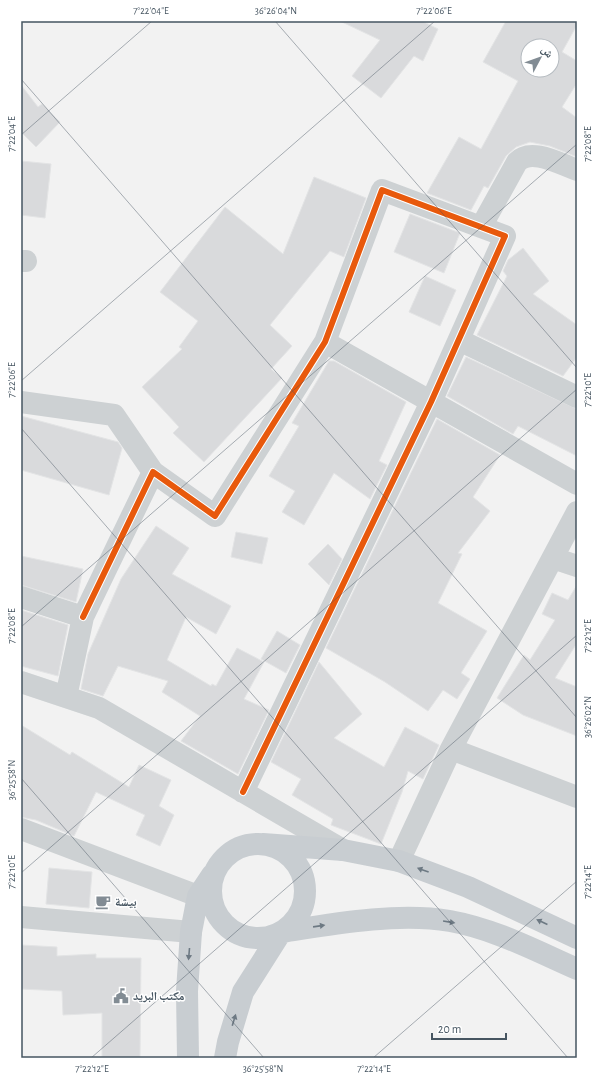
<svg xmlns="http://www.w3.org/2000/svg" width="598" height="1079" font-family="'Alegreya Sans','Noto Naskh Arabic',sans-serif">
	<rect width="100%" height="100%" fill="#f2f2f2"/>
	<path fill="#d9dadc" stroke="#e3e4e5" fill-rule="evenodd" d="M340,21h82l16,8 -15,32 -9,-5 -33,42 -29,-22 28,-36z
		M506,21h71v4l-15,27 15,9v22l-15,24 15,11v39l-27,-11 -20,-4 -14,5 -10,9 -18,32 -4,-2 -13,24 -44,-17 32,-56 22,12 37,-68 -35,-19zM528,46h24v24h-24z
		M21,85l17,22 4,-3 18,18 -24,25 -15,-15z
		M21,161l30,3 -6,54 -24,-3z
		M314,177l52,21 -22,59 -14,-6 -60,74 22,21 -21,23 11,9 -78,84 -31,-29 6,-6 -37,-40 40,-38 -3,-2 19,-26 -38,-29 65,-85 58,47z
		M410,214l50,19 -16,40 -50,-21z
		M523,248l26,33 -16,13 44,31v32l-14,19 -86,-41 30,-59 -4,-5 5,-11z
		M425,276l31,14 -16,36 -31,-14z
		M466,357l111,52v47l-59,-30 -5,8 -66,-38z
		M329,361h5l72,41 -27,59 8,4 -17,34 -36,-26 -30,52 -22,-13 13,-21 -26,-15 30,-50 -7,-3z
		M21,416l97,26 4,6 -13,47 -88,-25z
		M437,419l63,36 -27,42 17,14 -32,42 4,1 -24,49 49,28 -26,42 9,6 -13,20 -14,-9 -15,21 -43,-29 -59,-34z
		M156,526l33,22 -17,26 59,32 -15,28 -30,-17 -19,43 44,26 1,-2 4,2 21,-38 27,14 -20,37 25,11 -31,64 -57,-33 19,-25 -38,-24 6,-11 -50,-15 -15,30 -22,-7 7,-35 33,-75z
		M236,532l32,6 -6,26 -31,-7z
		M328,544l14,15 -13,26 -21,-21z
		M21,556l62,13 -7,33 -55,-17z
		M577,585v58l-22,35 22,9v49l-54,-21 -26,-17 27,-43 6,5 25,-40 -13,-6 10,-21 16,7z
		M21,610l47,15 -10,51 -37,-10z
		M277,631l23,14 -14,28 -25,-14z
		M319,662l43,52 -28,24 50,29 21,-40 34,18 -16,34 -15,-8 -6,21 -21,52 -50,-19 2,-6 -41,-24 9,-16 -30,-17z
		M21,725l49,30 2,-3 57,35 10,-22 32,15 -12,26 15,9 -14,31 -24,-11 9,-20 -49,-23 -22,44 -38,-16 -15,-3z
		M49,868l43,4 -3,36 -43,-4z
		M21,945l36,2v9l39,-2v4h45l-1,100h-38v-45l-39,2 -1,-24 -41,-2z"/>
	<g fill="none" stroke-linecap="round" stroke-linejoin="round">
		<path stroke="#cdd1d3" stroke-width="22" d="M481,227l36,-65c14,-15 43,2 60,8
			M21,261h5
			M459,340l118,57
			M325,342l252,142
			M21,402l93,13 39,57
			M553,558l24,8
			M21,597l62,20 -17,80
			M83,617l70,-145 62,44 110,-174 57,-152 123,46 -74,166 -188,390
			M21,682l78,26 244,142
			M451,749l126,-237
			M21,829l177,67
			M399,861l52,-112 126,48
			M21,917l170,15"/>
		<path stroke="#c8cdd1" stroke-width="22" d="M263,844l80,6 56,11 69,26 109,51
			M211 891a47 47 0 1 1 94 0a47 47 0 1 1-94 0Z
			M188,1058l-1,-67 4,-59 7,-36 14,-21
			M225,1058l3,-16 15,-50 38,-60c51,-8 117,-20 169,-11 45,8 86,30 127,48"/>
		<g stroke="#fff" stroke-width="8">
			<path id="cycleway" d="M83,617l70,-145 62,44 110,-174 57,-152 123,46 -74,166 -188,390"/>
		</g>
		<use href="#cycleway" stroke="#e8590c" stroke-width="6"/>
	</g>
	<defs><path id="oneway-solid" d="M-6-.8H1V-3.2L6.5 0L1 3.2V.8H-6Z"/></defs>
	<g fill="#6d7983">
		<use href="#oneway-solid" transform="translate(423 870) rotate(-160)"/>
		<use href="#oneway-solid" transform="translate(449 922) rotate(9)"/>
		<use href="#oneway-solid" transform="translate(542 922) rotate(-155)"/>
		<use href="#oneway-solid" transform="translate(319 926) rotate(-8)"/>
		<use href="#oneway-solid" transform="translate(189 954) rotate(95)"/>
		<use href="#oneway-solid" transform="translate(234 1020) rotate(-73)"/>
	</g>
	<path fill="none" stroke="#465561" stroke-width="1" stroke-opacity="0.45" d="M275,21l302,347M21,79l556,639M21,135l131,-114M21,381l414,-360M21,428l547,630M21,627l556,-483M21,778l243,280M21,873l556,-484M91,1058l486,-423M373,1058l204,-177"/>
	<defs>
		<g id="cafe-bare" transform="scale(1.2)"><path d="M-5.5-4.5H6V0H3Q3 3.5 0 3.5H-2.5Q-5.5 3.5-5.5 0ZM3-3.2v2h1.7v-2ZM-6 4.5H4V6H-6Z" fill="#828c94" stroke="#fff" stroke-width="2.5" paint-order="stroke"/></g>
		<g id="civic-bare" transform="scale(1.2)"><path d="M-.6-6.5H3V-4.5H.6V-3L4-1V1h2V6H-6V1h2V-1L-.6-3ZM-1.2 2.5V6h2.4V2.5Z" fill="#828c94" stroke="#fff" stroke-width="2.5" paint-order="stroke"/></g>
	</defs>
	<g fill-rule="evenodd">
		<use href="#cafe-bare" x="103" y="902"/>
		<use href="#civic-bare" x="121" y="996"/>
	</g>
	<g text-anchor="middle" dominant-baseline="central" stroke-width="3" stroke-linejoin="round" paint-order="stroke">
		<g font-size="12" font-weight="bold" fill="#465561" stroke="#fff" text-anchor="start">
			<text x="115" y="902">بيشة</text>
			<text x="133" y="996">مكتب البريد</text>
		</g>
	</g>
	<rect width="598" height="1079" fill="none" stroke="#ffffff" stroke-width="44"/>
	<g transform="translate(540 58) rotate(49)"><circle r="19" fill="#ffffff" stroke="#b5bbc0"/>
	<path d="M0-3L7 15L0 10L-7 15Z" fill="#828c94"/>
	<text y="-6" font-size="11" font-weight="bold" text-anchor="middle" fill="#465561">ش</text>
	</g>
	<path d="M432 1033v6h74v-6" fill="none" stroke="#465561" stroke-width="2"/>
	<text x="438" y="1033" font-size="12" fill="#465561" stroke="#ffffff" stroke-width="3" paint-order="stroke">20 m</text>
	<rect x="22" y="22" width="554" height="1035" fill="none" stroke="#465561" stroke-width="1.5"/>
	<g font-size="10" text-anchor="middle" fill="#465561">
		<text x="151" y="14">7°22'04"E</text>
		<text x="276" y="14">36°26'04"N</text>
		<text x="434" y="14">7°22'06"E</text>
		<text transform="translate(11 134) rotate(-90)" y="4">7°22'04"E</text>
		<text transform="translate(587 144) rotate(-90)" y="4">7°22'08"E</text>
		<text transform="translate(11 380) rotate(-90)" y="4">7°22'06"E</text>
		<text transform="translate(587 390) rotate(-90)" y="4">7°22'10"E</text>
		<text transform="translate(11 626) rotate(-90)" y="4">7°22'08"E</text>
		<text transform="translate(587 636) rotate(-90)" y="4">7°22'12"E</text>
		<text transform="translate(587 717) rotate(-90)" y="4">36°26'02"N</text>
		<text transform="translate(11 780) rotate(-90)" y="4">36°25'58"N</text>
		<text transform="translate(11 872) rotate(-90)" y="4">7°22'10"E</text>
		<text transform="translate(587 882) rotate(-90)" y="4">7°22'14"E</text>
		<text x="92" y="1072">7°22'12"E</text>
		<text x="263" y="1072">36°25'58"N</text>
		<text x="374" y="1072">7°22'14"E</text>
	</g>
</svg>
